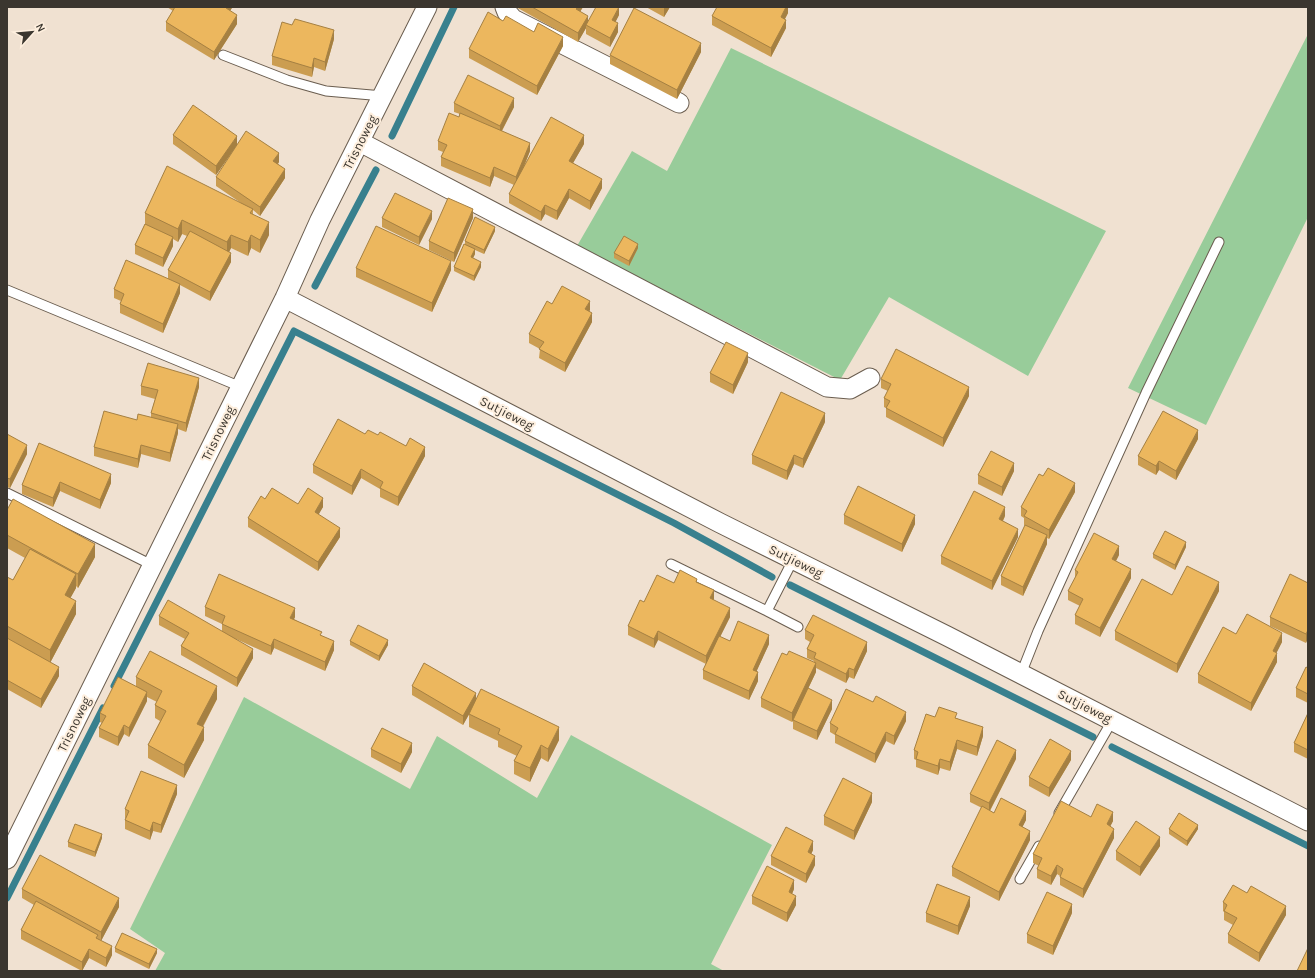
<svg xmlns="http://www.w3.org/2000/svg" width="1315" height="978" font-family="Karla,sans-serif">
	<rect width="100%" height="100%" fill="#f0e1d1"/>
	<path fill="#98cc9a" d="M1308,34v183l-102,208 -78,-37z
		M731,48l375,183 -78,145 -139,-79 -49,83 -263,-134 55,-95 35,20z
		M244,697l166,92 27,-53 100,62 34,-63 201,110 -61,119 13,7h-569l10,-18 -35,-24z"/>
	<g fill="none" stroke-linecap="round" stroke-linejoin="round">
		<path stroke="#38808e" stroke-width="7" d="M392,136l62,-129
			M315,286l61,-116
			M790,585l303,152
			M114,686l180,-355 380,192 98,54
			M1112,747l196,99
			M7,898l96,-190"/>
		<g stroke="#6a5d4f" stroke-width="11">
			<path id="lane" d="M223,55l64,25 39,11 57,5
				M7,290l234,97
				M7,493l145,72
				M671,564l96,47 26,-51
				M767,611l31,16
				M1021,674l17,-43 108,-238 73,-151
				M1059,813l53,-92
				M1020,879l19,-33"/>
		</g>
		<g stroke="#6a5d4f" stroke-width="21">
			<path id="street" d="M505,7l2,5 6,7 166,84
				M360,142l467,245 23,2 20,-11
				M285,298l435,225 227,113 361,185
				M7,859l278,-561 35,-78 107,-213"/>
		</g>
		<use href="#lane" stroke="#fff" stroke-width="9"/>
		<use href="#street" stroke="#fff" stroke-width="19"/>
	</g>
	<path fill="#cb9d51" d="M167,7h65l-2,4 7,13 -23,36 -48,-29v-9l7,-11z
		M516,7h67l-3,5 8,10 31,-7 -4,7 3,10 -8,15 -24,-13v-6l-8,14z
		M646,7h24l-6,10z
		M788,7v6l-3,6 1,9 -15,29 -59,-32v-9z
		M503,21l31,11 29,14 -26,49 -68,-37v-9z
		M334,39l-9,32 -11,-4 -2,10 -40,-12v-9z
		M701,52l-24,47 -67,-35v-9z
		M454,103l60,4 -12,24 28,20 -7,18 61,-25 -11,19 29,25 -12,22 -21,-12 -12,22 -12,-6 -4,7 -32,-18v-9l5,-9 -20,-9 -4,11 -49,-21v-9l2,-5 -5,-2v-9l21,-24 1,-3 -6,-2z
		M173,135l64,10 -21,30 -43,-31z
		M279,162l-1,2 7,14 -25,38 -7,-6v4l16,21 -9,18 -9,-5 -3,8 -17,-8 -2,4 2,10 -21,39 -30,-16v8l-17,40 -43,-20v-9l1,-3 -7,-3v-9l54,-10v-9l19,-34 -5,-2 -4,8 -5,-3v7l-10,21 -28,-13v-9l10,-21v-11l96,-10 -25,-17v-9z
		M382,218l50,1 -13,26 -37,-18z
		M473,218l-19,44 -25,-12v-9z
		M495,231l-11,23 -9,-4v4l-2,4 8,9 -7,14 -20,-10v-4l11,-23v-3z
		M638,248l-9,18 -15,-8v-5z
		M356,268l95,2 -19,42 -76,-35z
		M552,304l38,6 -1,1 3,11 -27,50 -26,-14 1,-9 -11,-6v-9z
		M748,362l-15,32 -23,-12v-9z
		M881,379l88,17 -26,51 -57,-30v-9l-2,-1v-9l4,-7 -7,-3z
		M141,386l58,1 -13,45 -8,-3v4l-8,29 -29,-8 -3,14 -44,-12v-9l43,-27 14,-2v-5l4,-14 -14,-4z
		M825,422l-22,46 -9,-4 -7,16 -35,-16v-9z
		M7,434l20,20 -17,34 -3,-1z
		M365,434l13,1 28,11 19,10 -27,50 -18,-9v-8l-19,-11 -9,17 -39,-22v-8z
		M1198,439l-22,41 -17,-10 -3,5 -18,-10v-9z
		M39,443l72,40 -11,26 -40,-18 -7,16 -31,-13v-9z
		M1014,471l-12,25 -24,-12v-9z
		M1075,492l-26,47 -2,-1v6l-24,52 -22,-11v-9l24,-50 -1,-1v-7l-3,-2v-9z
		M265,499l33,5 25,3 -5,7 22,23 -22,34 -70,-44v-9z
		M7,510l88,47 -17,31 -2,-2v2l-6,10 6,16 -26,49 9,13 -18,32 -34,-19v-112l6,3 12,-22 -18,-10z
		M844,515l71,9 -13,28 -58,-28z
		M1005,516l-2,5 15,16 -26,53 -51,-26v-8z
		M1186,547l-11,23 -22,-12v-4z
		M1119,555l-3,6 15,17 -31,59 -25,-13v-9l5,-9 -12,-6v-9l7,-13v-8z
		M697,582l33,35 -10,20 10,4 39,3 -13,28 2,9 -9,19 -46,-21v-9l3,-6 -48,-24 -4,8 -26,-13v-9l16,-24 30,-19z
		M1308,583l-2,60 -36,-17v-9z
		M1219,591l-42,82 -62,-33v-9l57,-36z
		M205,607l90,10 -1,2 28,17 12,14 -9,21 -51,-23 -3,7 -35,-16 17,19 -16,29 -56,-32v-9l4,-7 -26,-14v-9l63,15v-7l-17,-8z
		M805,630l62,21 -13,28 -5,-2 -3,6 -30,-15v4l-8,17 24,20 -15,31 -24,-11v-8l-1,1 -31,-15v-9l26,-43 27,7v-1l-7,-3v-9l3,-7 -5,-3z
		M1236,634l46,8 -6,11 1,9 -26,49 -53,-28v-9z
		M350,641l38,4 -9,16 -29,-16z
		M1308,668v35l-12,-6v-9z
		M136,677l81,22 -14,28 1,13 -20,38 -36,-20v-13l12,-24 -5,-3v-13l2,-3 -10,-5v4l-18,36 -5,-3 -6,12 -19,-9v-9l3,-5 -2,-1v-9l36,-27z
		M412,686l64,14 83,40 -11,22 -7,-4 -11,24 -16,-8v-13l3,-5 -19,-9v-6l-29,-14v-13l3,-5 -9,16 -51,-30z
		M1308,713v46l-14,-7v-9z
		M935,717l22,1 26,18 -6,20 -20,-7 -7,22 -10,-3 -2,7 -22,-8v-7l-2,-1v-9z
		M906,721l-12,24 -8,-4 -11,22 -40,-20v-8l-5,-3v-9z
		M371,749l41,3 -11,21 -30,-16z
		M1016,759l-26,52 4,2 32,7 -4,7 8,13 -31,61 -47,-25v-9l30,-59 -12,-6v-8z
		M1071,760l-22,37 -20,-11v-9z
		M177,794l-16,39 -8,-2 -3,9 -25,-11v-9l1,-2h-1v-9z
		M872,802l-18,38 -30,-15v-9z
		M1091,817l22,4 -3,5 4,12 -31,60 -23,-13v-9l-3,-2 -6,11 -14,-7v-9l2,-3 -6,-3v-9z
		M1169,829h29l-11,17 -18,-12z
		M102,838l-7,19 -27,-10v-5z
		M1160,846l-20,30 -24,-16v-9z
		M813,850l-2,4 4,11 -9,18 -35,-18v-9z
		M22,889l97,18 -18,34 11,14 -6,12 -17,-9 -7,13 -61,-32v-9l13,-25 -12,-7z
		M794,889l-2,5 4,11 -9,17 -35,-18v-8z
		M1223,902l63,13 -27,47 -31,-19v-9l5,-9 -9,-5v-8l-1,-1z
		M970,906l-12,29 -32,-13v-9z
		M1072,913l-19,42 -26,-12v-9z
		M115,948l42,5 -8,16 -34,-17z"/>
	<path fill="#a58042" d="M227,7h5v1l-6,9v-9z
		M578,7h5l-7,11v-9z
		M619,7v8l-7,14v-9z
		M665,7h5l-6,10v-9z
		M786,7h2v6l-7,13v-9z
		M237,15v9l-23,36v-8z
		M588,16v8l-2,1v3l-8,14v-9z
		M786,20v8l-15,29v-9z
		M618,23v9l-8,15v-9z
		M334,30v9l-9,32v-9z
		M563,37v9l-26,49v-9z
		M701,43v9l-24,47v-9z
		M314,58v9l-2,10v-9z
		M514,98v9l-14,27v-8z
		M584,135v9l-15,26v-9z
		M237,136v9l-21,30v-9z
		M530,143v8l-14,35v-9z
		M279,153v9l-6,8v-9z
		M494,167v9l-4,11v-9z
		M285,169v9l-25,38v-9z
		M602,179v9l-12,22v-9z
		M569,189v9l-12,22v-9z
		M545,205v9l-4,7v-9z
		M473,209v9l-19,44v-9z
		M432,211v8l-13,26v-8z
		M182,220v14l-4,8v-13z
		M269,222v13l-9,18v-13z
		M495,227v4l-11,23v-4z
		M231,235v13l-4,8v-14z
		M251,235v13l-3,8v-14z
		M173,237v9l-10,21v-9z
		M638,244v4l-9,18v-5z
		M475,249v5l-4,8v-5z
		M231,253v9l-21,39v-9z
		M451,261v9l-19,42v-9z
		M481,262v5l-7,14v-5z
		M180,284v9l-17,40v-9z
		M590,301v9l-5,8v-9z
		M592,313v9l-27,50v-9z
		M748,353v9l-15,32v-9z
		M199,378v9l-13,45v-9z
		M969,387v9l-26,51v-9z
		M825,413v9l-22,46v-9z
		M178,424v9l-8,29v-9z
		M1198,430v9l-22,41v-9z
		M27,445v9l-17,34v-9z
		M141,445v9l-3,14v-9z
		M425,447v9l-27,50v-9z
		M794,455v9l-7,16v-9z
		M1159,461v9l-3,5v-9z
		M1014,463v8l-12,25v-9z
		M361,469v9l-9,17v-9z
		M111,474v9l-11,26v-9z
		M60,482v9l-7,16v-9z
		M1075,483v9l-26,47v-9z
		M323,498v9l-8,14v-9z
		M1005,507v9l-6,12v-9z
		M915,515v9l-13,28v-8z
		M340,528v9l-22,34v-9z
		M1018,529v8l-26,53v-9z
		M1047,535v9l-24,52v-9z
		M1186,542v5l-11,23v-5z
		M95,544v13l-17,31v-14z
		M1119,546v9l-7,13v-9z
		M1131,569v9l-31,59v-9z
		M76,574v14l-11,20v-13z
		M1219,582v9l-42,82v-9z
		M714,590v9l-4,8v-9z
		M76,601v13l-26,49v-13z
		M295,608v9l-5,10v-9z
		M730,608v9l-24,48v-9z
		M1308,630v9l-2,4v-9z
		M658,631v9l-4,8v-9z
		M1282,633v9l-9,18v-9z
		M769,635v9l-16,35v-9z
		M274,639v9l-3,7v-9z
		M388,640v5l-9,16v-5z
		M334,641v9l-9,21v-9z
		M867,642v9l-13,28v-9z
		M253,649v9l-16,29v-9z
		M1277,653v9l-26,49v-8z
		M816,663v9l-24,50v-9z
		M59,667v9l-18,32v-9z
		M849,668v9l-3,6v-9z
		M758,672v9l-9,19v-9z
		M217,686v13l-20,38v-13z
		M147,692v9l-18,36v-9z
		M476,693v9l-13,23v-9z
		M832,700v9l-15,31v-9z
		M906,712v9l-12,24v-9z
		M124,725v9l-6,12v-9z
		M204,727v13l-20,38v-13z
		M559,727v13l-11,22v-13z
		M983,727v9l-6,20v-9z
		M886,732v9l-11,22v-9z
		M957,740v9l-7,22v-9z
		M412,743v9l-11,21v-9z
		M541,745v13l-11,24v-14z
		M1016,750v9l-27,53v-9z
		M1071,751v9l-22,37v-9z
		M940,759v9l-2,7v-9z
		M177,785v9l-16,39v-8z
		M872,793v9l-18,38v-9z
		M1026,811v9l-7,14v-9z
		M1113,812v9l-6,12v-9z
		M153,822v9l-3,9v-9z
		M1198,825v4l-11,17v-5z
		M1114,829v9l-31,60v-9z
		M1030,831v9l-31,61v-9z
		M102,834v4l-7,19v-5z
		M1160,837v9l-20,30v-9z
		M813,841v9l-5,11v-9z
		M815,856v9l-9,18v-9z
		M1057,865v9l-6,11v-9z
		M794,880v9l-5,12v-9z
		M796,896v9l-9,17v-9z
		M970,897v9l-12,29v-9z
		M119,898v9l-18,34v-9z
		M1072,904v9l-19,42v-9z
		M1286,906v9l-27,47v-9z
		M112,946v9l-6,12v-9z
		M89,949v9l-7,13v-9z
		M157,949v4l-8,16v-5z"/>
	<path fill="#ecb75e" stroke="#a58042" d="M175,7h52l-1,1 11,7 -23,37 -48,-30z
		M532,7h46l-2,2 12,7 -10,17z
		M596,7h23l-7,13 6,3 -8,15 -24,-13z
		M717,7h69l-5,10 5,3 -15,28 -59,-32z
		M634,8l67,35 -24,47 -67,-35z
		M488,12l15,9 3,-5 28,16 4,-9 25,14 -26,49 -68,-37z
		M295,19l39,11 -9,32 -11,-4 -2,10 -40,-12 10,-34 10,3z
		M468,75l46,23 -14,28 -46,-23z
		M193,105l44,31 -21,30 -43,-31z
		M449,113l10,4 1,-4 70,30 -14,34 -22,-10 -4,11 -49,-21 6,-12 -9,-4z
		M551,117l33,18 -15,26 33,18 -12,22 -21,-12 -12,22 -12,-6 -4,7 -32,-18z
		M246,131l33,22 -6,8 12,8 -25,38 -44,-30z
		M167,166l86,43 -3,4 19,9 -9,18 -9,-5 -3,7 -17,-7 -4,7 -45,-22 -4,9 -33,-16z
		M395,193l37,18 -13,26 -37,-19z
		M448,198l25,11 -19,44 -25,-12z
		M475,217l20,10 -11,23 -19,-9z
		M145,224l28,13 -10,21 -28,-13z
		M376,226l75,35 -19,42 -76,-35z
		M190,231l41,22 -21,39 -42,-22z
		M624,236l14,8 -9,17 -15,-8z
		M464,244l11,5 -4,8 10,5 -7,14 -20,-9z
		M126,260l54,24 -17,40 -43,-20 4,-10 -10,-5z
		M562,286l28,15 -5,8 7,4 -27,50 -26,-14 5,-7 -15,-8 18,-33 5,3z
		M726,342l22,11 -15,32 -23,-12z
		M896,349l73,38 -26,51 -57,-30 4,-7 -6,-3 7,-14 -10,-5z
		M148,363l51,15 -13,45 -35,-10 7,-23 -17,-4z
		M781,392l44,21 -22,46 -9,-4 -7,16 -35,-16z
		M104,411l33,9 1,-6 40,10 -8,29 -29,-8 -3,14 -44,-12z
		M1163,411l35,19 -22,41 -17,-10 -3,5 -18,-10z
		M338,419l27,15 3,-4 10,5 2,-3 26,14 4,-8 15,9 -27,50 -18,-9 3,-6 -22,-13 -9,17 -39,-21z
		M7,434l20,11 -17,34 -3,-1z
		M39,443l72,31 -11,26 -40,-18 -7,16 -31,-13z
		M991,451l23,12 -12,24 -24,-12z
		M1048,468l27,15 -26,47 -25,-14 3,-5 -6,-4 18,-33 4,2z
		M858,486l57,29 -13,29 -58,-29z
		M272,488l26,16 10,-16 15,10 -8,14 25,16 -22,34 -70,-44 13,-22 4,3z
		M974,491l31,16 -6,12 19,10 -26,52 -51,-25z
		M13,499l82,45 -17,30 -71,-39v-25z
		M1025,525l22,10 -24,52 -22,-11z
		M1165,531l21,11 -11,23 -22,-11z
		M1094,533l25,13 -7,13 19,10 -31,59 -25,-13 8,-16 -15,-8 10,-19 -3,-2z
		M30,549l46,25 -11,21 11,6 -26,49 -43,-24v-49l6,3z
		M1187,566l32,16 -42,82 -62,-33 27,-52 30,16z
		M680,570l17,9 -1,3 18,8 -4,8 20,10 -24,48 -48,-25 -4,8 -26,-13 12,-26 4,2 13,-27 17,8z
		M219,574l76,34 -5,10 32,14 -2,3 14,6 -9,21 -51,-23 -3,7 -49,-22 3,-8 -20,-9z
		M1290,574l18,9v47l-2,4 -36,-17z
		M168,600l85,49 -16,29 -56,-32 8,-13 -30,-17z
		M1247,614l35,19 -9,18 4,2 -26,50 -53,-29 25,-47 13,7z
		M813,615l54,27 -13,28 -5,-2 -3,6 -32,-16 2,-5 -9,-4 7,-14 -9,-5z
		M738,621l31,14 -16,35 5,2 -9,19 -46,-21 16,-34 11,5z
		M358,625l30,15 -9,16 -29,-15z
		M7,638l52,29 -18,32 -34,-19z
		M150,651l67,35 -20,38 7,3 -20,38 -36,-20 18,-34 -11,-6 7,-14 -26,-14z
		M789,651l27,12 -24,50 -31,-15 21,-45 5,2z
		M424,663l52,30 -13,23 -51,-30z
		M1306,667l2,1v26l-12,-6z
		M118,677l29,15 -18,36 -5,-3 -6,12 -19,-9 7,-12 -6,-3z
		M808,688l24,12 -15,31 -24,-11z
		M481,689l78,38 -11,22 -7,-4 -11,23 -16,-7 8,-15 -24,-12 2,-5 -31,-15z
		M846,689l27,13 3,-6 30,16 -12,24 -8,-4 -11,22 -40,-20 3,-6 -8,-5z
		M939,707l18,6 -2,5 28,9 -6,20 -20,-7 -7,22 -10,-3 -2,7 -22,-7 2,-7 -4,-2 12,-36 9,3z
		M1308,713v37l-14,-7z
		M382,728l30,15 -11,21 -30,-15z
		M1050,739l21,12 -22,37 -20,-11z
		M997,740l19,10 -27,53 -19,-9z
		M141,771l36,14 -16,40 -8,-3 -3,9 -25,-11 4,-9 -4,-2z
		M843,778l29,15 -18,38 -30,-15z
		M1001,798l25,13 -7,14 11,6 -31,61 -47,-25 30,-61 12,7z
		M1061,801l30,16 6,-13 16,8 -6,12 7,5 -31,60 -23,-12 3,-8 -6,-4 -6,11 -14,-7 5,-11 -9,-4z
		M1179,813l19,12 -11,16 -18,-12z
		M1136,821l24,16 -20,30 -24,-16z
		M75,824l27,10 -7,18 -27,-10z
		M786,827l27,14 -5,11 7,4 -9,18 -35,-18z
		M40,855l79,43 -18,34 -79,-43z
		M767,866l27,14 -5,12 7,4 -9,17 -35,-17z
		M937,884l33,13 -12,29 -32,-13z
		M1233,885l14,8 4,-7 35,20 -27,47 -31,-19 9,-16 -13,-7 3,-6 -4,-3z
		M1047,892l25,12 -19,42 -26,-12z
		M36,901l62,34 -2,3 16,8 -6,12 -17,-9 -7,13 -61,-32z
		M122,933l35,16 -8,15 -34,-16z
		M1308,948v23h-11z"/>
	<g text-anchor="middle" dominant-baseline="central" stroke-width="4" stroke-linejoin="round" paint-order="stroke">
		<g font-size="13" fill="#3b362f" stroke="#feefde">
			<text transform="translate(360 142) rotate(-63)">Trisnoweg</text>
			<text transform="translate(507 413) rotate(27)">Sutjieweg</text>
			<text transform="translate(218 433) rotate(-64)">Trisnoweg</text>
			<text transform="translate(796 561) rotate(26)">Sutjieweg</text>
			<text transform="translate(1085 706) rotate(27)">Sutjieweg</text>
			<text transform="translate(74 724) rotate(-64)">Trisnoweg</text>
		</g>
	</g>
	<rect width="1315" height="978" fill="none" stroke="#3b362f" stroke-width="16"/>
	<g transform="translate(32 32) rotate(63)" stroke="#feefde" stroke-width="3" paint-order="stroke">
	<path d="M0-3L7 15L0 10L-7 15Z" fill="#3b362f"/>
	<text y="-6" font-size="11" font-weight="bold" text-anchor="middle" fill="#3b362f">N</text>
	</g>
</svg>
